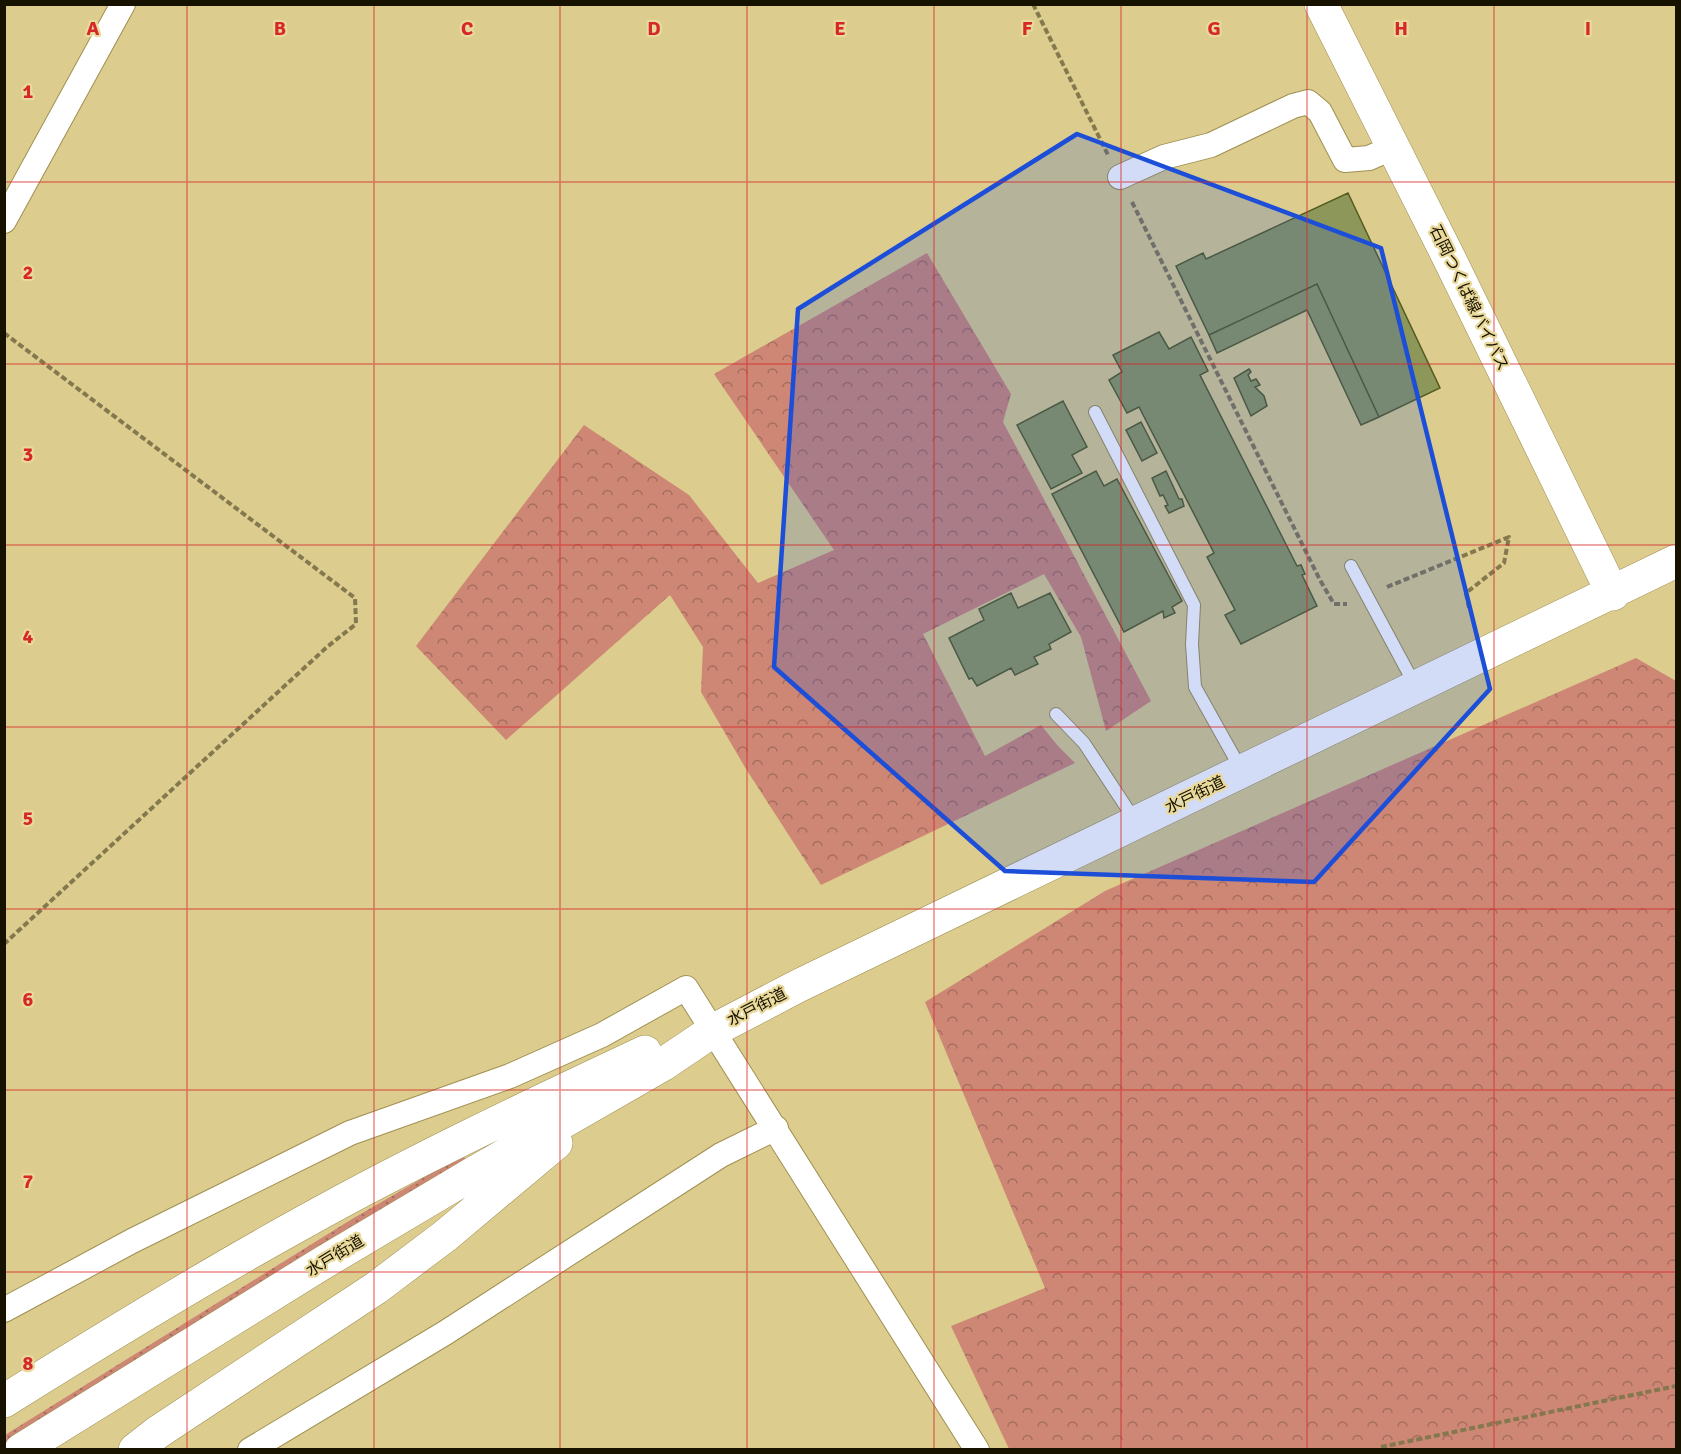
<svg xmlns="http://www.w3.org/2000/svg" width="1681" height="1454" font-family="Signika,'Noto Sans JP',sans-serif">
	<defs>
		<pattern id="grass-dots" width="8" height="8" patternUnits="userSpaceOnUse" patternTransform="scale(1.5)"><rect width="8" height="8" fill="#ce8775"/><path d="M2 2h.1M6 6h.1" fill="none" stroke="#a66d5e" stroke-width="1.8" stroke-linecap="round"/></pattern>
		<pattern id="forest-crowns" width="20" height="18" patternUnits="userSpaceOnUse" patternTransform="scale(1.5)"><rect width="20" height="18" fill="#ce8775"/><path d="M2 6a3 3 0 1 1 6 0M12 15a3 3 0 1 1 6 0" fill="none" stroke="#a66d5e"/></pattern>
	</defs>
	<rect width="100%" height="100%" fill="#dccc8d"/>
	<path fill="url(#grass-dots)" d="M461,1156l7,3 -463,291v-15l347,-216z"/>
	<path fill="url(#forest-crowns)" d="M927,253l84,141 -8,28 148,279 -45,30 -25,-94 -37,-63 -121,60 62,122 56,-31 17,21 17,17 -254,122 -75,-116 -45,-77 2,-45 -33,-52 -164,145 -90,-94 168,-221 105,70 69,88 76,-33 -120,-176z
		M1636,658l40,23v768h-667l-58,-123 94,-38 -120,-286 180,-111z"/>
	<path fill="#8e975a" stroke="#555c20" stroke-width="1.5" d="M1348,193l92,195 -61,29 -62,-133 -108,51 -33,-69 27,-13 3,6z
		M1317,284l62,133 -18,8 -54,-115 -90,43 -8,-18z
		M1159,332l10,17 22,-12 17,34 -8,4 97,191 4,-1 4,9 -3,1 15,31 -76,38 -16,-29 10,-5 -28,-53 7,-4 -75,-146 -12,6 -18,-33 13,-8 -9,-17z
		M1249,369l2,3 -3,3 3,6 5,-2 4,6 -5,2 9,9 3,10 -16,10 -17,-38z
		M1063,401l24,46 -15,8 10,18 -31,16 -34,-64z
		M1141,422l16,31 -15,8 -16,-31z
		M1096,471l8,15 13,-7 65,122 -10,6 3,6 -11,5 -1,-7 -39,21 -72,-138z
		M1166,471l13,28h3l2,7 -15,7 -4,-7 3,-1 -5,-10 -3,1 -8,-18z
		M1011,593l7,15 32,-15 21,39 -22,12 2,5 -17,8 4,7 -23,11 -4,-7 -34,18 -5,-8 -3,1 -20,-41 35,-18 -5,-11z"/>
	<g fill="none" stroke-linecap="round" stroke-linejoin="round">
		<g stroke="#9f9052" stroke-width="14">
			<path id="lane" d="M1095,412l99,193 -2,39 3,43 47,84
				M1351,566l65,121
				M1056,714l28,29 52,79"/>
		</g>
		<g stroke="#9f9052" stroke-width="26">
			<path id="street" d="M1120,177l44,-20 47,-12 82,-39 15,-4 12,10 25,48 24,-2 25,-11
				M4,221l119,-217
				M4,1310l128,-69 218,-108 160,-57 92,-41 84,-47 291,462
				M250,1450l195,-117 276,-178 55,-27"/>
		</g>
		<g stroke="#9f9052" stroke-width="34">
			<path id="secondary" d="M1321,4l128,254 164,336"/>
		</g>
		<g stroke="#9f9052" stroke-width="34">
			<path id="highway" d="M4,1401c99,-62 198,-123 300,-179 111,-62 226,-116 341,-170
				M21,1450l300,-186 153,-91 188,-108 52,-35 84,-44 878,-425
				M135,1450l23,-18 218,-144 69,-52 111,-93"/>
		</g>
		<path stroke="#84784e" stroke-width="4" stroke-dasharray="6 3" stroke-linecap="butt" d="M1033,4l75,151
			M1132,202l188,378 14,24h13
			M4,333l351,265 1,26 -29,23 -323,297
			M1387,587l122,-50 -5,26 -38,30 3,15
			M1381,1447l295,-61"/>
		<use href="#lane" stroke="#fff" stroke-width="12"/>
		<use href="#street" stroke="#fff" stroke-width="24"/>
		<use href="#secondary" stroke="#fff" stroke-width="33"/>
		<use href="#highway" stroke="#fff" stroke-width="33"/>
	</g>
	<path fill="#1d4ed8" fill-opacity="0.2" stroke="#1d4ed8" stroke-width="4.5" stroke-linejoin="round" d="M1077,134l304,114 109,441 -176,193 -309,-11 -231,-204 24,-358z"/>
	<path fill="none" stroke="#d62828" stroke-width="1.5" stroke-opacity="0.55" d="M187,4v1446M374,4v1446M560,4v1446M747,4v1446M934,4v1446M1121,4v1446M1307,4v1446M1494,4v1446M4,182h1672M4,364h1672M4,545h1672M4,727h1672M4,909h1672M4,1090h1672M4,1272h1672"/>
	<g text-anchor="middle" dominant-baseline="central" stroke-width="4.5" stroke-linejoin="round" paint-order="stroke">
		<g font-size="16" fill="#171100" stroke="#e9d99a">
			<text transform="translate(1469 298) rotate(64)">石岡つくば線バイパス</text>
			<text transform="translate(1195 795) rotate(-26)">水戸街道</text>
			<text transform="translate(757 1007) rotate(-27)">水戸街道</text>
			<text transform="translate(335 1256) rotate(-31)">水戸街道</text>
		</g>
	</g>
	<g font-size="20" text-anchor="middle" font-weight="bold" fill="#d62828" stroke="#e9d99a" stroke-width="4.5" stroke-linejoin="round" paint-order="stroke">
		<text x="93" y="35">A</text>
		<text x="280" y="35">B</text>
		<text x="467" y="35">C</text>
		<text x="654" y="35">D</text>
		<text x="840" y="35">E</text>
		<text x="1027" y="35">F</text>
		<text x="1214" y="35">G</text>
		<text x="1401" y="35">H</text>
		<text x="1588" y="35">I</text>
		<text x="28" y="98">1</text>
		<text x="28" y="279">2</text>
		<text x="28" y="461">3</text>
		<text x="28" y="643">4</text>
		<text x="28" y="825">5</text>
		<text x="28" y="1006">6</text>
		<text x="28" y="1188">7</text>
		<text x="28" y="1370">8</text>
	</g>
	<rect width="1681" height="1454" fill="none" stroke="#171100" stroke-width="12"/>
</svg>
